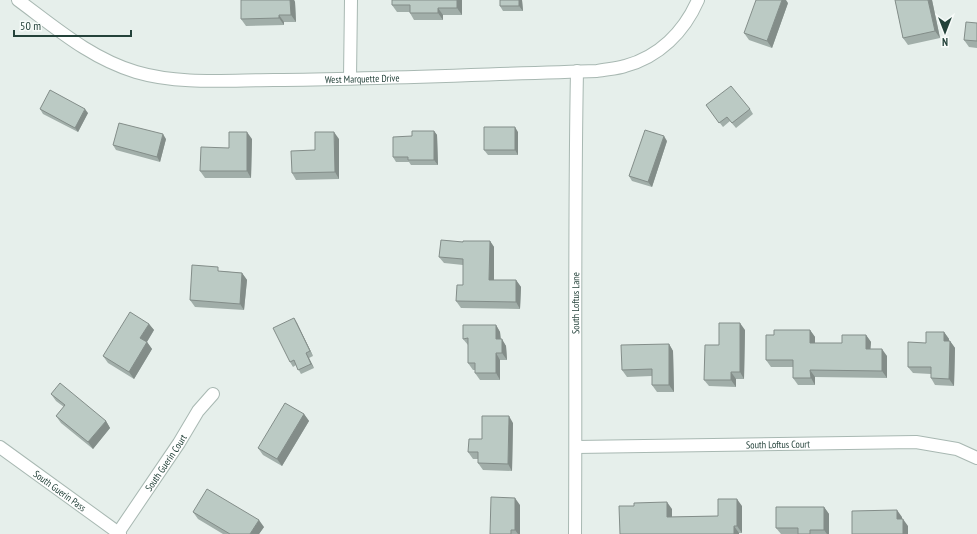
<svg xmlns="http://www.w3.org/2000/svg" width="977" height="534" font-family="'PT Sans Narrow',sans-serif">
	<rect width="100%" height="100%" fill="#e6efeb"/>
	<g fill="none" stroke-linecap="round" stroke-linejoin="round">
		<g stroke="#a8b8b2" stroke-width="14">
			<g id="minor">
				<path id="s1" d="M18,0c38,28 72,58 118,72 44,13 93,8 138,8 108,-1 215,-6 323,-9 9,-2 19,-2 28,-5 34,-9 59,-34 73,-66"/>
				<path d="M350,78l1,-78"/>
				<path id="s2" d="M0,447l120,87"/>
				<path id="s3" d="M576,447l340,-5 41,7 20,9"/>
				<path id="s4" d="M118,533l61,-90 19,-32 15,-17"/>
				<path id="s5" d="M575,534c1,-154 -1,-308 2,-463"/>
			</g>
		</g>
		<use href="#minor" stroke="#fff" stroke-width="12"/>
	</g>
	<path fill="#a1aea9" d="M241,0h53l1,2 1,20h-12v3l-38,1 -5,-7z
		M392,0h70v15h-19v5h-29l-4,-7v-1h-13l-5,-7z
		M522,0l1,11h-20l-3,-5z
		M895,0h37l8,38 -32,7 -5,-7z
		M788,3l-16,45 -23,-8 -5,-7z
		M977,23v25l-8,-1 -5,-7z
		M706,105l44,4 3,5 -17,14 -6,-7 -7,6z
		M40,109l48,4 -10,19 -35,-18z
		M434,131l3,4 1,30h-27l-2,-3h-13l-3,-5 19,-21z
		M518,132v23h-30l-4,-5z
		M166,139l-6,23 -44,-12 -3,-5z
		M252,139l-1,39h-46l-5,-7z
		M339,139v40l-43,1 -4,-7 23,-23z
		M667,141l-15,46 -20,-6 -3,-5z
		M490,241l4,6v33h22l5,7 -1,22 -59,-1 -5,-7 7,-16v-20l-19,-2 -5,-6 24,-15z
		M221,271l21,2 5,7 -3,30 -49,-3 -5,-7z
		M294,318l3,5 16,33 -4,2 5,10 -13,6 -5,-9 -3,2 -3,-5z
		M149,324l5,6 -7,12 5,7 -18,30 -26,-16 -5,-7z
		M496,325l4,7 1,7 5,7 1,14h-7v20h-20l-5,-7v-3h-2l-5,-7v-18l-5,-6z
		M745,330l-1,49h-8v8l-27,-1 -5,-6 15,-35z
		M810,330l5,7v6h27l24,-8 5,7 -1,7 17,7v22l-72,-1v8h-17l-5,-7v-11h-22l-5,-7 8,-25z
		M944,332l5,7v2h1l5,7 -1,38 -19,-1 -4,-7v-4l-18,-1 -5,-6 18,-24z
		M669,344l4,7 1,41h-17l-5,-7v-9l-25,1 -5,-7z
		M51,394l55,27 4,7 -17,21 -32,-26 -5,-7 8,-9 -8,-6z
		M304,414l5,7 -27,45 -19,-11 -5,-7z
		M513,423l-1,48 -29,-1 -5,-7v-4h-5l-5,-7 14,-13z
		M520,505v29h-30z
		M742,506v27h-3v1h-119l52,-25v8l46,-1z
		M824,507l5,7v20h-48l-5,-6z
		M193,512l71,15 -5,7h-36l-25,-15z"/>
	<path fill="#838d89" d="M290,0h4l1,2 1,20 -5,-7z
		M457,0h5v15l-5,-7z
		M519,0h3l1,11 -4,-5z
		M782,0h4l2,3 -16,45 -5,-7z
		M928,0h4l8,38 -5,-7z
		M438,8l5,7v5l-5,-7z
		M279,15l5,7v3l-5,-7z
		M85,109l3,4 -10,19 -3,-4z
		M515,127l3,5v23l-3,-5z
		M434,131l3,4 1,30 -4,-5z
		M247,132l5,7 -1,39 -4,-7z
		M334,132l5,7v40l-4,-7z
		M163,134l3,5 -6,23 -3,-5z
		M664,136l3,5 -15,46 -4,-5z
		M490,241l4,6v39l-5,-6z
		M242,273l5,7 -3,30 -4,-6z
		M516,280l5,7 -1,22 -4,-7z
		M294,318l3,5 16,33 -3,-5z
		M740,323l5,7 -1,49 -4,-7z
		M149,324l5,6 -9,15 -5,-7z
		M496,325l4,7 1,14 -5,-7z
		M810,330l5,7v13l-5,-7z
		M944,332l5,7v9l-5,-7z
		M866,335l5,7 -1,14 -4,-7z
		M502,339l4,7 1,14 -5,-7z
		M950,341l5,7 -1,38 -5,-7z
		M147,342l5,7 -18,30 -5,-7z
		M669,344l4,7 1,41 -5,-7z
		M882,349l5,7v22l-5,-7z
		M306,353l3,5 5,10 -3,-4z
		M496,353l4,7v20l-4,-7z
		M810,370l5,7v8l-4,-7z
		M731,372l5,7v8l-5,-7z
		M304,414l5,7 -27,45 -5,-7z
		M509,416l4,7 -1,48 -4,-7z
		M106,421l4,7 -17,21 -5,-7z
		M515,498l5,7v29h-2l-3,-4z
		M737,499l5,7v27l-5,-7z
		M667,502l5,7v15l-5,-7z
		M824,507l5,7v20h-2l-3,-4z
		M897,510l5,7v9l-5,-7z
		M903,519l5,7v8h-5z
		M259,520l5,7 -5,7h-9z
		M734,526l5,7v1h-5z"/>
	<path fill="#bbcac4" stroke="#838d89" d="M241,0h49l1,15h-12v3l-38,1z
		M392,0h65v8h-19v5h-28v-8h-18z
		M500,0h19v6h-19z
		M756,0h26l-15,41 -23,-8z
		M895,0h33l7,31 -32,7z
		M966,22l11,1v18l-13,-1z
		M731,86l19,23 -18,14 -5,-6 -8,6 -13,-18z
		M50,90l35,19 -10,19 -35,-19z
		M119,123l44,11 -6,23 -44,-12z
		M484,127h31v23h-31z
		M645,130l19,6 -16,46 -19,-6z
		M412,131h22v29h-26v-3h-15v-20l19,-1z
		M229,132h18v39h-47l1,-24 28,1z
		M315,132h19l1,40 -43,1 -1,-22 24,-1z
		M441,240l22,2v-1h27l-1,39h27v22l-60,-1 1,-16h6v-26l-24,-2z
		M192,265l26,2v4l24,2 -2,31 -50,-4z
		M130,312l19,12 -9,14 7,4 -18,30 -26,-16z
		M294,318l16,33 -4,2 5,11 -13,6 -4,-10 -4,2 -17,-34z
		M719,323h21v49h-9v8h-27l1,-35h14z
		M463,325h33v14h6v14h-6v20h-21v-10h-7v-25l-5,1z
		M774,330h36v13h32v-8h24v14h16v22l-72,-1 1,8h-18v-18h-27v-25h8z
		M926,332h18v9h6l-1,38 -18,-1v-11h-23v-25l18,1z
		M669,344v41h-17v-16l-30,1 -1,-25z
		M60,383l46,38 -18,21 -32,-26 9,-11 -14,-11z
		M285,403l19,11 -27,45 -19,-11z
		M482,416h27l-1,48 -30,-1v-11h-10l1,-13h13z
		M207,489l52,31 -9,14h-20l-37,-22z
		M491,497l24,1v32h-4v4h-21z
		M718,499h19v27h-3v8h-114l-1,-28h15v-3l33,-1v15l51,-1z
		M776,507h48v23h-14v4h-12v-6h-22z
		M897,510v9h6v15h-51v-23z"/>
	<g text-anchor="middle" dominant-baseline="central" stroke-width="3" stroke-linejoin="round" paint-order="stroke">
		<g font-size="10" fill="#24423a" stroke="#f7fbf9">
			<text stroke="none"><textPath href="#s1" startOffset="366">West Marquette Drive</textPath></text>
			<text stroke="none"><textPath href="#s5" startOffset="231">South Loftus Lane</textPath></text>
			<text stroke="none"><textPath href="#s3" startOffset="202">South Loftus Court</textPath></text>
			<text stroke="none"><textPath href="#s4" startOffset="85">South Guerin Court</textPath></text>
			<text stroke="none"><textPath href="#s2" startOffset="74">South Guerin Pass</textPath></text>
		</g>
	</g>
	<g transform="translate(945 32) rotate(180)" stroke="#f7fbf9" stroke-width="3" paint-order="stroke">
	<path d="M0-3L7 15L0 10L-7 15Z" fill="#24423a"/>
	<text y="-6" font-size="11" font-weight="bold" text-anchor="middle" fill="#24423a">N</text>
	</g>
	<path d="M14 30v6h117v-6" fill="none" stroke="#24423a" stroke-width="2"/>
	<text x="20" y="30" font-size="12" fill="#24423a" stroke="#f7fbf9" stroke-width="3" paint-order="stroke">50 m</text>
</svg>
